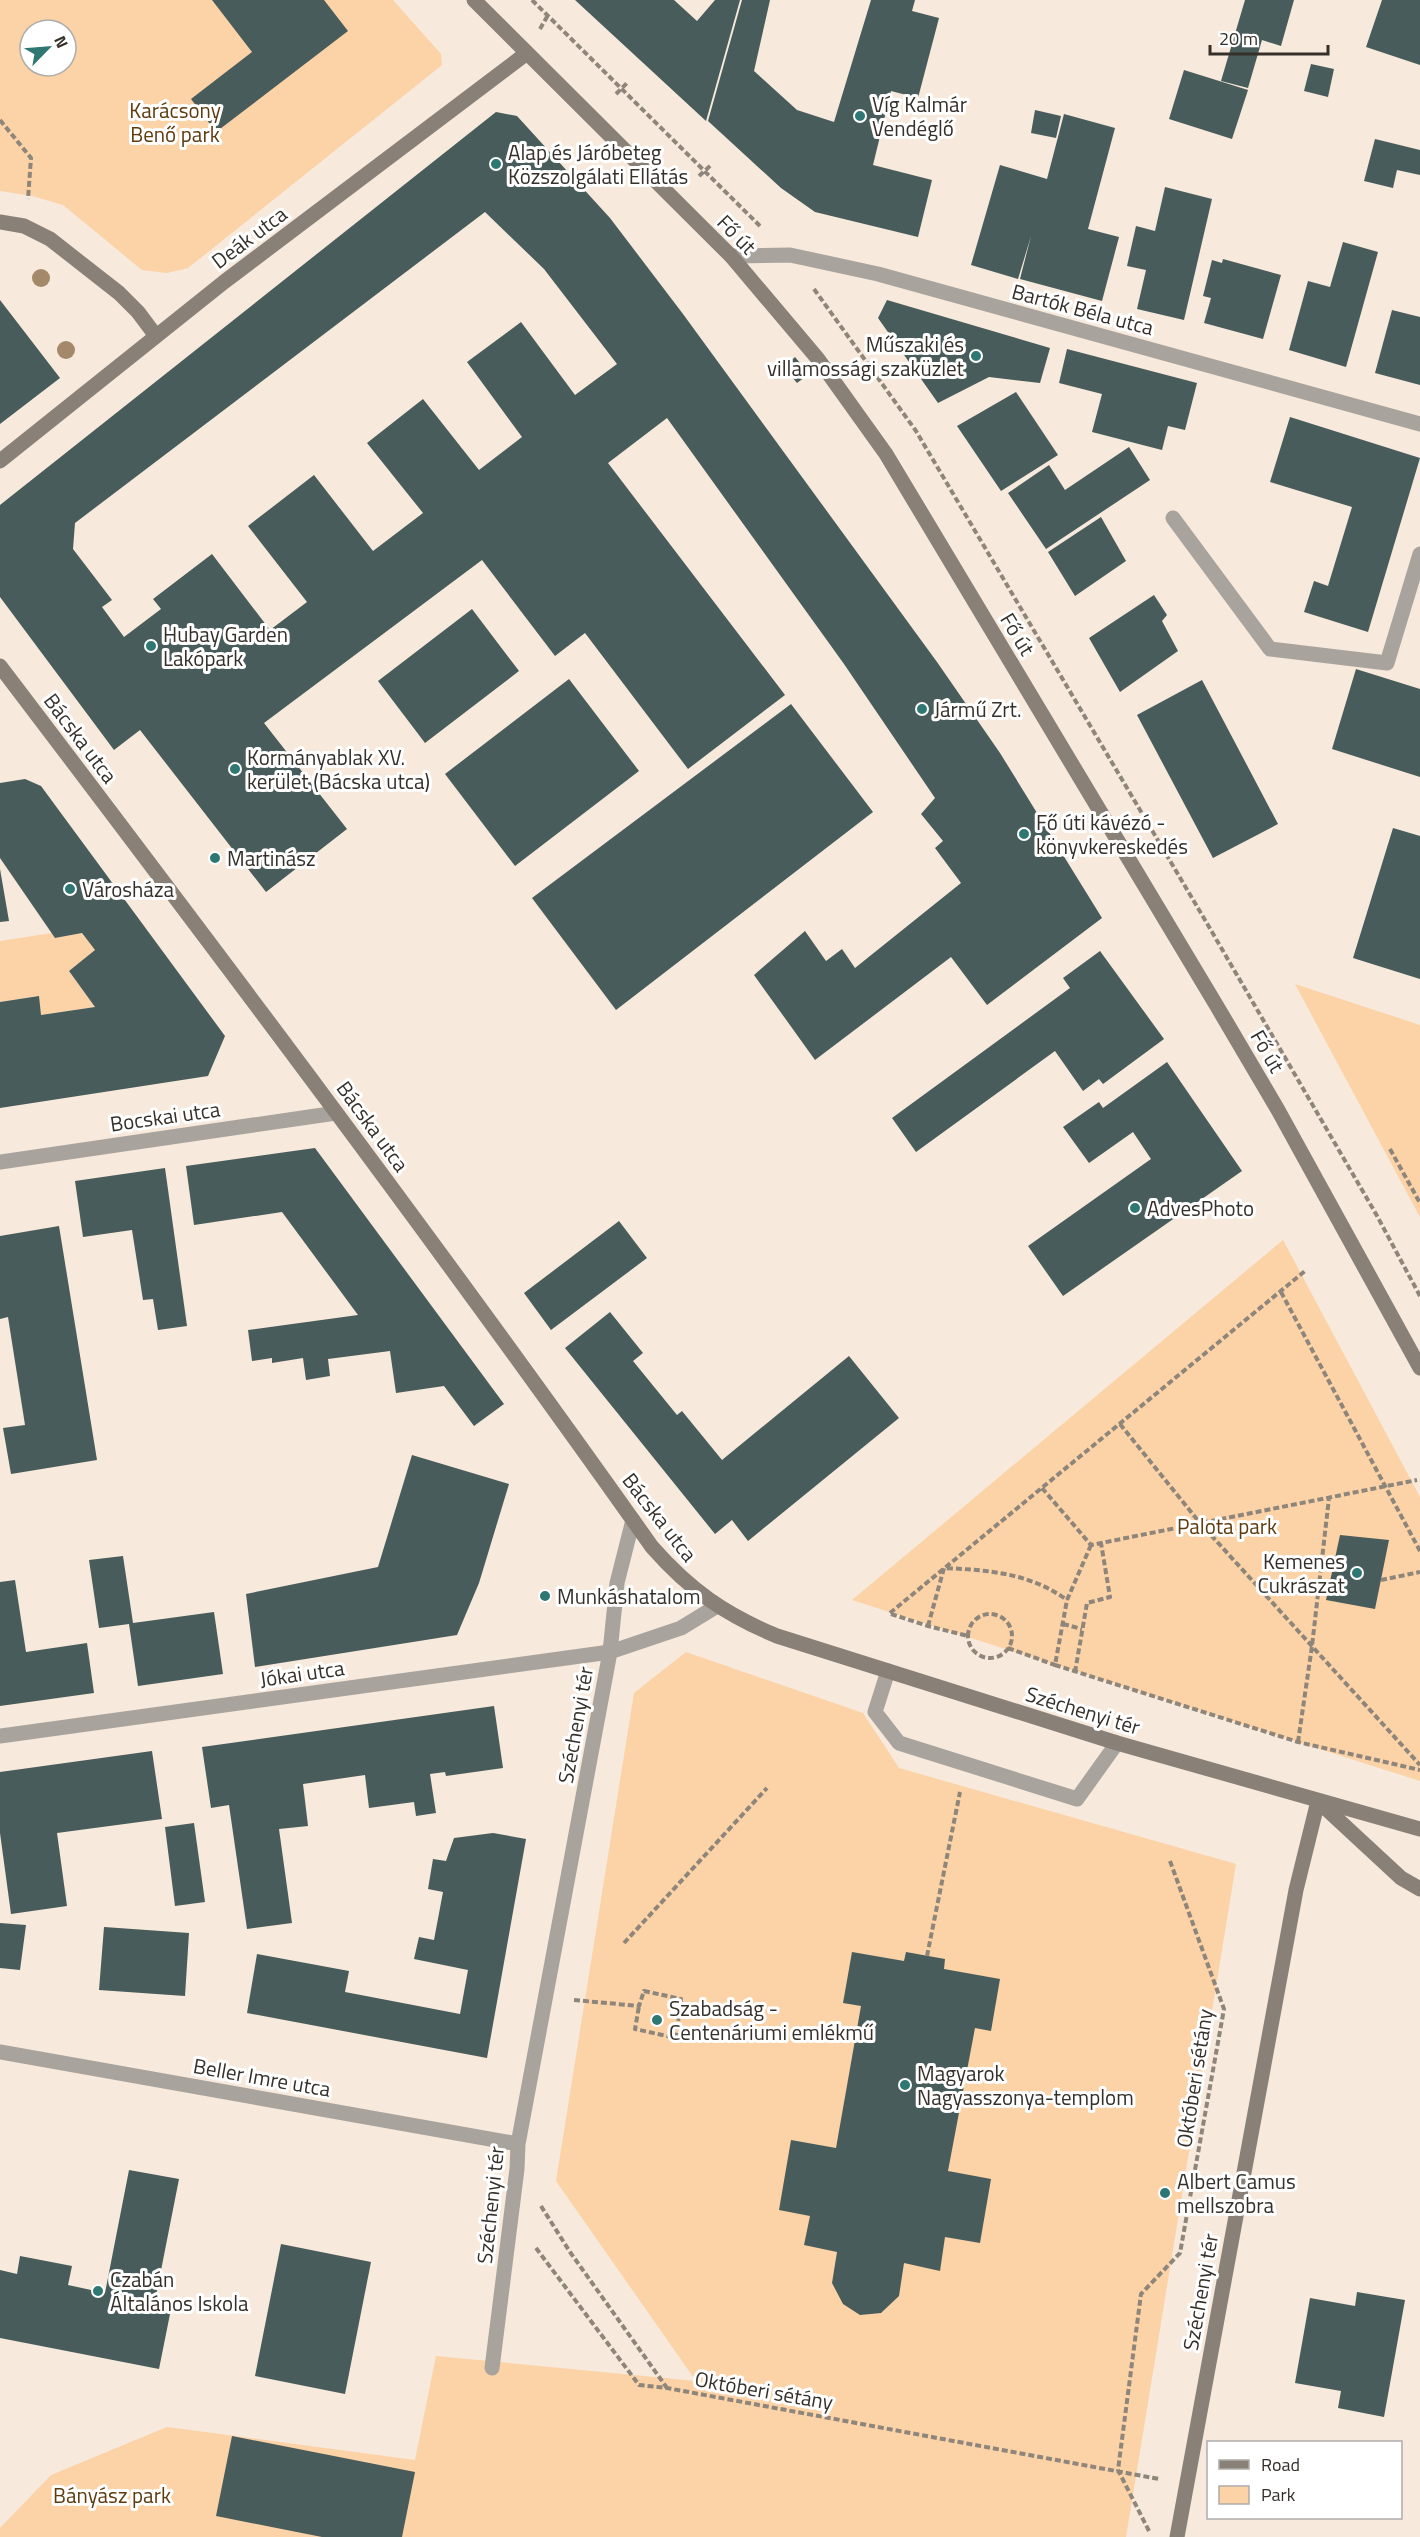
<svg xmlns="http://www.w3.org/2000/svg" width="1420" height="2537" font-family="'Titillium Web',sans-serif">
	<rect width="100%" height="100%" fill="#f7e9db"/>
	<path fill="#fcd2a7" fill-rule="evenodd" d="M0,0h393l48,54 1,11 -254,203 -21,5 -25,-3 -79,-65 -31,-9 -32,-5zM30,30h36v36h-36z
		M52,933l3,5 27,-5 13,17 -26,21 26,36 -54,8 -3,-19 -38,6v-61z
		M1295,984l125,41v192z
		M1283,1240l137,257v284l-568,-181z
		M686,1652l177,61 36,55 337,96 -110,673h-1126v-9l51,-53 116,-48 248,33 21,-104 260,25 -140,-200 78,-488z"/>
	<path fill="#485c5b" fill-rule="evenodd" d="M212,0h112l24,31 -132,101 -25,-33 61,-47z
		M575,0h99l23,21 18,-21h25l-34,121z
		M742,0h28l-16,71 43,39 37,12 37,-122h44l-3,11 27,7 -21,80 -27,-7 -18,74 59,15 -14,57 -103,-25 -34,-24 -73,-67z
		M1245,0h49l-13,46 -19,-6 -14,48 -27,-7z
		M1382,0h38v65l-54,-18z
		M1311,64l23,5 -6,28 -24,-6z
		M1184,70l64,20 -16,49 -63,-20z
		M1035,110l26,6 -5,22 -25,-5z
		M496,112l21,4 93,102 73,96 254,348 63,91 102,165 -115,87 -36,-48 -136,103 -61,-85 51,-44 21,30 16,-12 13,19 106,-85 -26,-35 8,-7 -22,-27 14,-16 -91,-134 -177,-246 -59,45 177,232 -97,74 -103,-136 -30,23 -73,-96 -218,163 83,106 -81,63 -126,-162 -26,20 -114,-153v-92zM485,212l59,57 73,95 -42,31 -54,-73 -54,40 55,75 -43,33 -56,-71 -56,44 56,70 -50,38 -59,-76 -66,51 59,76 -37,28 -58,-76 -59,45 8,10 -37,28 -22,-30 10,-7 -39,-51 2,-26z
		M1064,114l51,14 -27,101 31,8 -17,64 -82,-22 11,-43 -13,43 -47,-14 29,-100 47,14z
		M1375,139l45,11v25l-23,-5 -4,18 -29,-7z
		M1165,187l47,12 -28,121 -47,-11 9,-39 -19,-4 9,-40 19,5z
		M1343,242l35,10 -32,115 -57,-17 19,-69 22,6z
		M1223,259l58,16 -18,64 -59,-16 7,-25 -8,-2 9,-36 10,3z
		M0,300l60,78 -60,46z
		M887,300l163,48 -10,35 -51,-6 -51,26 -60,-85z
		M1392,310l28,7v68l-45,-12z
		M1067,349l130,34 -12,47 -17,-4 -6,24 -70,-18 10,-38 -43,-11z
		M795,357l14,17 -12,9 -13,-16z
		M1016,392l42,63 -57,36 -44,-65z
		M1290,417l130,41 -52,174 -64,-20 10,-31 14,5 24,-79 -82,-25z
		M1129,447l21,33 -104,69 -38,-56 41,-28 16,25z
		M1101,517l25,44 -51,35 -27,-44z
		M1154,595l13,20 -5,6 16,30 -58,41 -31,-54z
		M472,609l47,62 -94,72 -47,-62z
		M1356,669l64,20v88l-88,-28z
		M569,679l70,92 -124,95 -70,-92z
		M1202,680l76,144 -65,34 -76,-143z
		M791,704l82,108 -257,198 -84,-112z
		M25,779l16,7 184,250 -17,40 -208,32v-106l39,-6 2,19 54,-8 -26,-36 26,-21 -13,-17 -27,5 -55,-80v-75z
		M1393,828l27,8v143l-67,-21z
		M0,869l9,52 -9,1z
		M1100,951l64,88 -61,45 -4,-5 -16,12 -28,-40 -139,101 -24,-34 178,-130 -7,-10z
		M1167,1062l75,109 -179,125 -35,-50 123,-87 -18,-27 -44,31 -26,-36 36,-25 4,6z
		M315,1148l189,256 -30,22 -30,-40 -48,7 -6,-42 -62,8 2,17 -24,4 -3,-22 -31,5v-5l-20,3 -4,-31 110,-15 -76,-103 -88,13 -8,-59z
		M165,1168l22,158 -29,4 -5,-31 -10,1 -11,-70 -49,7 -8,-56z
		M619,1221l28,37 -96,72 -27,-37z
		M59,1226l38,234 -86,14 -8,-46 22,-3 -17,-108 -8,2v-83z
		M610,1312l33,41 -10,8 44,54 5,-4 40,49 127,-104 50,62 -151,123 -16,-21 -17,14 -150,-186z
		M412,1455l97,29 -30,99 -22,52 -202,32 -9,-73 132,-27z
		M1340,1535l49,5 -14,69 -49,-9z
		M123,1556l10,67 81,-11 9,62 -85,12 -9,-62 -30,4 -10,-68z
		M15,1580l11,72 61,-9 7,50 -94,13v-124z
		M494,1706l9,62 -57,8 -1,-4 -15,2 6,39 -20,3 -2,-14 -45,6 -4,-33 -62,9 5,42 -29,3 13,94 -45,6 -18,-124 -18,3 -9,-61z
		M152,1751l10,68 -105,14 10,73 -56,8 -11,-81v-61z
		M194,1823l11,79 -30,4 -10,-79z
		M493,1833l33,6 -39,219 -240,-45 10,-59 92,17 -4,21 115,22 8,-44 -54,-11 5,-22 15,3 9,-48 -15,-3 5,-30 13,2 8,-23z
		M0,1923l26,2 -6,45 -20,-2z
		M104,1927l85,6 -4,63 -86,-6z
		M852,1952l52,9 2,-9 39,7 -1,10 56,10 -9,52 -16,-3 -27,143 43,8 -11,64 -35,-6 -5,34 -36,-8 -5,33 -18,17 -21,2 -17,-11 -11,-21 5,-31 -33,-7 6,-29 -31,-6 12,-70 45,8 25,-142 -18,-3z
		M129,2170l50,9 -25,127 17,3 -12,60 -159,-31v-68l17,4 3,-18 52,10 -4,19 37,8z
		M281,2244l90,18 -26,132 -90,-18z
		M1357,2292l48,8 -21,117 -46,-9 3,-17 -46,-8 15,-85 45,8z
		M232,2436l183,36 -13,65h-80l-106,-21z"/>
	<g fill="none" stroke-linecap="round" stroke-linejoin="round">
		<path stroke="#8e857b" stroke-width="4" stroke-dasharray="6 3" stroke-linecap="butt" d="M532,0l229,227
			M540,29l8,-14
			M616,94l12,-12
			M0,120l31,38 -3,41
			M699,176l12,-11
			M814,289l102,142 289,489 171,294 44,82
			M1390,1149l30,54
			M1281,1292l139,259
			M1120,1424l80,99 220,242
			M1042,1488l49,57 326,-65
			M1091,1545l-24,55 -12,65 243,77 122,28
			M1321,1565l12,1
			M1381,1580l39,-8
			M890,1613l415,-342
			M968 1636a22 22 0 1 1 44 0a22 22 0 1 1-44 0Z
			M891,1614l37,12 40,10
			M1063,1624l19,5
			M928,1626l16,-58c44,2 86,5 123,32
			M1008,1648l47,17
			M1075,1672l12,-69 23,-6 -9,-54
			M1298,1742l14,-96 17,-148
			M624,1943l143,-155
			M927,1956l33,-164
			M574,2000l65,6 5,-15 37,8 -5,39 -41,-9 4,-23
			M541,2206l29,46 97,136
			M536,2248l103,137 28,3 492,91
			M1149,2531l-31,-61 23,-176 39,-41 44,-244 -54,-148"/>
		<path stroke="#a9a39d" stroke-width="15" d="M1173,518l97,131 117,14 33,-109
			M610,1652l7,-69 16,-63
			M888,1671l-13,41 24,31 178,56 40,-56"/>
		<path stroke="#a9a39d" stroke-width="15" d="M731,256l59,-1 88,19 542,150
			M0,1162l336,-49
			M0,1736l610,-84
			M0,2052l518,92
			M492,2368l25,-199 1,-25 92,-492 71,-24 36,-22"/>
		<path stroke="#898077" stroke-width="15" d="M474,0l257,256 87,103 68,95 332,554 60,102 142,258
			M0,222l24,4 26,13 69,54 19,19 18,24
			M0,461l224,-179 303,-229
			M0,666c221,291 441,583 652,881 38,43 72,67 125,89l340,107 303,86
			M1320,1803l81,75 19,11
			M1177,2537l119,-647 22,-89"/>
	</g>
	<g fill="#a3896a">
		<circle cx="41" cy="278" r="9"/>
		<circle cx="66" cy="350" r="9"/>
	</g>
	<g fill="#2e7773" stroke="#fff" stroke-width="2">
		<circle cx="860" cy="116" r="6"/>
		<circle cx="496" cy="164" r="6"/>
		<circle cx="976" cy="356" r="6"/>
		<circle cx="151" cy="646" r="6"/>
		<circle cx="922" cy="709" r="6"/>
		<circle cx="235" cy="769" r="6"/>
		<circle cx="1024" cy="834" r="6"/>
		<circle cx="215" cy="858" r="6"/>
		<circle cx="70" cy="889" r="6"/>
		<circle cx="1135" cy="1208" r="6"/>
		<circle cx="1357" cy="1573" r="6"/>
		<circle cx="545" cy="1596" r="6"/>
		<circle cx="657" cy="2020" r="6"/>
		<circle cx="905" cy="2085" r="6"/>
		<circle cx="1165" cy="2193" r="6"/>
		<circle cx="98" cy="2291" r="6"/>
	</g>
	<g text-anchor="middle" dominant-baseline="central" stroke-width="6" stroke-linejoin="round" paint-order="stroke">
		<g font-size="21" fill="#35302a" stroke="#fff" text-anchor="start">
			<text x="872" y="104">Víg Kalmár<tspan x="872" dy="24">Vendéglő</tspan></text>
			<text x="508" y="152">Alap és Járóbeteg<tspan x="508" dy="24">Közszolgálati Ellátás</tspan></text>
			<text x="964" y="344" text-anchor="end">Műszaki és<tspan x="964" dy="24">villamossági szaküzlet</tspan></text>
			<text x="163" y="634">Hubay Garden<tspan x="163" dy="24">Lakópark</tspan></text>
			<text x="934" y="709">Jármű Zrt.</text>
			<text x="247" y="757">Kormányablak XV.<tspan x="247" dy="24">kerület (Bácska utca)</tspan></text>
			<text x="1036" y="822">Fő úti kávézó -<tspan x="1036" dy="24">könyvkereskedés</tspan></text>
			<text x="227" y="858">Martinász</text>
			<text x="82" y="889">Városháza</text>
			<text x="1147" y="1208">AdvesPhoto</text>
			<text x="1345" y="1561" text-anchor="end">Kemenes<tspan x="1345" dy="24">Cukrászat</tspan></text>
			<text x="557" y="1596">Munkáshatalom</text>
			<text x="669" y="2008">Szabadság -<tspan x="669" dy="24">Centenáriumi emlékmű</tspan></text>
			<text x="917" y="2073">Magyarok<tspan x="917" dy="24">Nagyasszonya-templom</tspan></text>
			<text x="1177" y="2181">Albert Camus<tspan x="1177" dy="24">mellszobra</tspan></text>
			<text x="110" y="2279">Czabán<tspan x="110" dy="24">Általános Iskola</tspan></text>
		</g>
		<g font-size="21" fill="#5e3b0e" stroke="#fff">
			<text x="175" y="110">Karácsony<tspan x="175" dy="24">Benő park</tspan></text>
			<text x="1227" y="1526">Palota park</text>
			<text x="112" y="2495">Bányász park</text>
		</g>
		<g font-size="21" fill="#35302a" stroke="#fff">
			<text transform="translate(737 234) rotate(46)">Fő út</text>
			<text transform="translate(249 237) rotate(-37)">Deák utca</text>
			<text transform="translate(1083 309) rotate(15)">Bartók Béla utca</text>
			<text transform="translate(1018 634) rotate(59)">Fő út</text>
			<text transform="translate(81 738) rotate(53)">Bácska utca</text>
			<text transform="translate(1268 1051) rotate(60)">Fő út</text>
			<text transform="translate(165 1116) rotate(-8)">Bocskai utca</text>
			<text transform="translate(373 1126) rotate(54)">Bácska utca</text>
			<text transform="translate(660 1517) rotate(52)">Bácska utca</text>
			<text transform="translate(302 1673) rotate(-8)">Jókai utca</text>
			<text transform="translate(1083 1710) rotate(17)">Széchenyi tér</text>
			<text transform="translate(575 1725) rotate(-80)">Széchenyi tér</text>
			<text transform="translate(262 2077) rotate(10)">Beller Imre utca</text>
			<text transform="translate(1194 2078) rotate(-81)">Októberi sétány</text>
			<text transform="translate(490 2205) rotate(-84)">Széchenyi tér</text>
			<text transform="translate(1200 2292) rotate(-80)">Széchenyi tér</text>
			<text transform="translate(764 2390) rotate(10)">Októberi sétány</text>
		</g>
	</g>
	<rect x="1207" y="2441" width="195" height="78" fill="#ffffff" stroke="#aeacaa" stroke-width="1.5"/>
	<rect x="1219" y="2460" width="30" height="9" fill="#898077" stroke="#aeacaa" stroke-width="1.5"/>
	<text x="1261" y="2471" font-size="18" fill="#35302a">Road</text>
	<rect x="1219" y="2486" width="30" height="18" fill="#fcd2a7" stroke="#aeacaa" stroke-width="1.5"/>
	<text x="1261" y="2501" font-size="18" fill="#35302a">Park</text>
	<g transform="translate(48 48) rotate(65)"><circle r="28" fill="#ffffff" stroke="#aeacaa" stroke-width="1.5"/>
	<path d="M0-4.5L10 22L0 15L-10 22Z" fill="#2e7773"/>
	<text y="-9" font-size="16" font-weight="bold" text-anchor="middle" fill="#35302a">N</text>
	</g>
	<path d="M1210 45v9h118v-9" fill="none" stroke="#35302a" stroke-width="3"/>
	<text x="1219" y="45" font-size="18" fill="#35302a" stroke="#ffffff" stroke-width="4.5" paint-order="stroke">20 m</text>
</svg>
